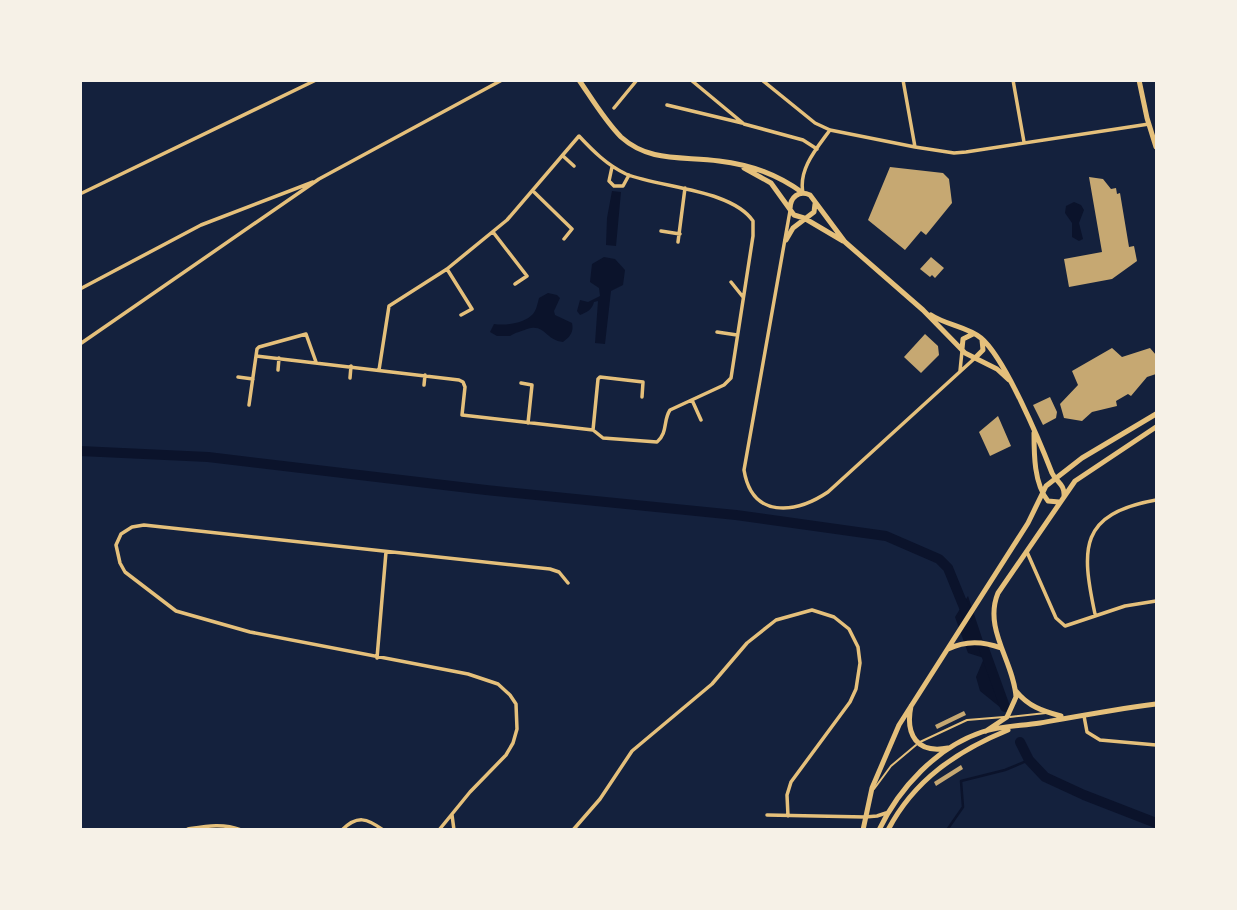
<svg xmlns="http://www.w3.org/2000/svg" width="1237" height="910" font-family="'Public Sans',sans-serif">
	<rect width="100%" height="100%" fill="#14213d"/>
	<path fill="#0b132b" d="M612,191l9,1 -5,54 -10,-1 1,-27z
		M1074,202l7,3 3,5 -5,13 4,16 -4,2 -7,-4v-14l-7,-10 1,-7z
		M604,257l11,2 10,11 -2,15 -12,6 -6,53 -10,-1 3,-42 -4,1c-2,8 -7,10 -14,13l-3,-4 3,-11 8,2 12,-6 -1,-8 -9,-6 2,-18z
		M548,293l9,2 3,3 -6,13 1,4 17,8c2,9 -2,14 -9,19 -18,-2 -18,-19 -36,-13 -7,3 -11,3 -17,7h-13l-7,-4 4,-8c12,2 31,-1 39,-10 3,-3 5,-12 6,-16z
		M968,596l37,111 -4,1 -21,-17 -4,-14 8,-19 -16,-5 -13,-36z"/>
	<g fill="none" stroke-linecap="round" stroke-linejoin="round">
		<path stroke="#0b132b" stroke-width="2.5" d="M947,830l16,-23 -2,-26 44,-11 24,-10"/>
		<path stroke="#0b132b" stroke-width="10" d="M80,451l128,6 278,33 250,25 150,21 53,23 9,9 20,49
			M983,646l22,61
			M1020,742l9,18 16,17 39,18 72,28"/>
	</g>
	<path fill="#c6a872" d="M890,167l53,6 6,6 3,24 -26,32 -5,-4 -16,19 -37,-30z
		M1089,177l14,2 8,10 5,-1 1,6 3,-1 9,54 5,-1 3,15 -25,18 -43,8 -5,-28 38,-7z
		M931,257l13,11 -9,10 -3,-3 -2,2 -10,-8z
		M925,334l13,12 1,9 -18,18 -17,-16z
		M1112,348l10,9 28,-9 6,7v19l-9,3 -16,19 -3,-2 -12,7 1,5 -25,6 -10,9 -18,-3 -4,-14 18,-19 -6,-14z
		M1050,397l7,15 -1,6 -13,7 -10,-20z
		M998,416l13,30 -21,10 -11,-24z
		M964,711l2,4 -29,14 -2,-4z
		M961,765l2,4 -27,17 -2,-4z"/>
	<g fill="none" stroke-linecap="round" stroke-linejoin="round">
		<path stroke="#e5c07b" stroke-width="2" d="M1010,717l36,-4
			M920,742l47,-22 37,-3
			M874,789l17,-23 25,-21"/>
		<path stroke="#e5c07b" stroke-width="3.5" d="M691,80l53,44 59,16 14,9
			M762,80l53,43 15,7 85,17 39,6 12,-1 183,-28
			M903,80l12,67
			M1013,80l11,62
			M667,105l75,18
			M614,108l23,-28
			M563,156l11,10
			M612,167l-3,14 5,5h9l6,-11
			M534,192l38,37 -8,10
			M803,193c-5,-24 14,-45 27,-63
			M80,194l236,-114
			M790,211l-46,259c8,49 51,44 84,22l147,-134
			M661,231l19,3
			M493,232l34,44 -12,8
			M678,242l7,-54
			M447,269l25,40 -11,6
			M731,282l12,15
			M80,289l121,-64 112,-43
			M717,332l20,3
			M80,344l239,-165 183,-99
			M256,356l203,24 4,2 2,5 -3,28 131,15 10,8 54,4c11,-9 6,-22 13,-32l54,-25 7,-7 22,-142v-15c-22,-32 -93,-33 -127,-47 -19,-9 -33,-23 -47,-38l-72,84 -60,49 -58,37 -10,64
			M278,370l1,-12
			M960,371l2,-20
			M238,377l15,2
			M350,378l1,-12
			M521,383l11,2 -4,38
			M424,385l1,-10
			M692,400l9,20
			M249,405l8,-56 2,-2 47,-13 10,28
			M593,430l5,-51 2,-2 43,5 -1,15
			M1027,552l29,66 9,8 60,-20 31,-5
			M1095,614c-14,-66 -16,-100 61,-114
			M377,658l9,-106
			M1084,716l3,16 13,8 56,5
			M452,815l2,15
			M767,815l98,2 12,-1 9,-3
			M188,829c19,-3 35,-6 53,1
			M342,830c15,-15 25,-12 41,0
			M439,830l31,-38 36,-37 7,-12 4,-14 -1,-25 -6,-9 -12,-11 -30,-10 -218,-42 -74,-21 -51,-39 -5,-9 -4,-18 5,-11 11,-7 12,-2 406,44 9,3 9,11
			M573,830l27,-31 32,-48 80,-67 35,-41 29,-23 36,-10 22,7 15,12 9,18 2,16 -4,26 -6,13 -59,80 -4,13 1,21"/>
		<path stroke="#e5c07b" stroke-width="5" d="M579,80c13,19 26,41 42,57 29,26 62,19 98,24 32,4 58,13 84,32
			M1139,80l8,38 9,29
			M744,168l27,15 23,32 10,3 39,23
			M790,209c0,-12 9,-19 20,-14l35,47 78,68 42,43 32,16 12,11
			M786,240l7,-12 21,-16 1,-8
			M931,315c15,10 37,12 50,23 24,20 59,104 71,135 4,9 13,11 12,23
			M962,349l1,-10 10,-5
			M975,358l8,-8 -1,-10
			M1034,433c0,21 0,51 14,68l11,1
			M948,649c18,-9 35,-8 53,-1
			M1016,691c12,15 26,20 45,25
			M911,706c-6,29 6,48 37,42
			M986,731l21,-14 9,-20c-2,-35 -33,-68 -18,-104l77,-112 81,-54
			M863,830l9,-42 27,-63 129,-202 18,-37 36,-28 74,-44
			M879,830c20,-42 58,-83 103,-98 18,-6 39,-6 58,-9 39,-7 77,-14 116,-19
			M888,830c26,-50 69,-79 120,-100"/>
	</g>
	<rect width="1237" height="910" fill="none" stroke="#f6f1e7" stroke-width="164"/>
</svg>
